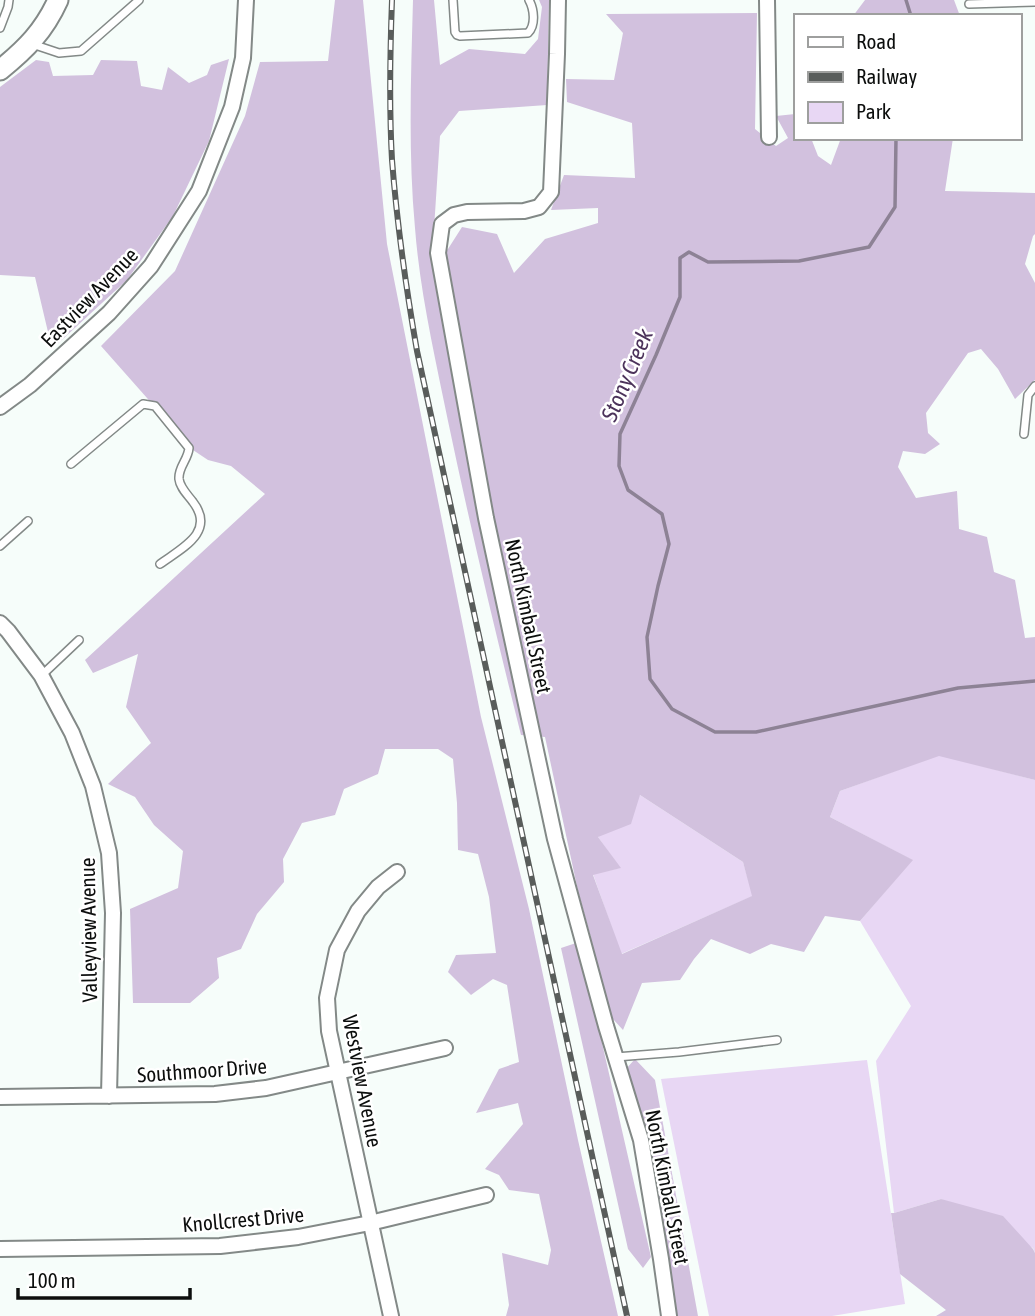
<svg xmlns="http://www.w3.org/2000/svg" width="1035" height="1316" font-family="'Asap Condensed',sans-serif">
	<rect width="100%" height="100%" fill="#f6fdfa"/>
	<path fill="#e8d7f4" d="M939,755l96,25v473l-2,-5 -92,-49 -47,14 -18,-152 35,-55 -51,-85 52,-61 -82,-43 10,-26z
		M640,795l103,67 10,34 -132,58 -28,-80 27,-6 -22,-31z
		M867,1060l38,244 -73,12h-123l-48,-237z"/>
	<path fill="#d2c1de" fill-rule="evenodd" d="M335,0h28l24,244 94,473 48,192 49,231 40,176h-112l3,-11 -7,-52 46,12 3,-15 -12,-56 -30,-4 -10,-15 -14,-6 38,-45 -5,-21 -42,10 23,-44 20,-7 -12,-77 -14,-6 -22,16 -23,-23 8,-17 40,-2 -7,-56 -11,-43 -20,-4 -1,-47 -4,-44 -15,-10h-53l-7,25 -34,15 -9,26 -33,8 -19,36 1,23 -27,32 -16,35 -24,9 2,20 -29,25h-57l-3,-94 48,-21 5,-37 -29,-26 -19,-28 -27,-13 43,-41 -25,-36 12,-53 -45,19 -8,-13 180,-166 -34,-28 -23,-6 -15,-10 -92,-104 74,-75 70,-155 15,-54 68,-1z
		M413,0h21l6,65 29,-16 56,5 13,-15 4,-32 -3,-7h10l-2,105 -88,6 -19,25 -8,124 16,-11 14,-22 35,7 17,39 31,-34 53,-16v-15l-47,2 13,-35 71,3 -3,-55 -65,-21 -1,-23 48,1 9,-47 -17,-19 151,-1 -2,116 21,17 12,-8 -12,-22 19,-2v24h16l7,18 13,9 10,-27h112l-8,53 90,2v41l-2,2 -8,28 10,19v97l-20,19 -17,-30 -17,-20 -13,4 -42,60 2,20 12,11 -15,10 -22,-3 -5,16 18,31 41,-7 2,38 28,8 7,35 21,8 10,58 10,-1v143l-96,-24 -99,35 -10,26 83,43 -53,61 -35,-5 -21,36 -33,-8 -21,10 -39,-15 -17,20 -14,21 -38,3 -19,47 -32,-35 60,262 -8,11 -15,-19 -67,-301 30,-10 -13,-47 -33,-154 -24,-2c-26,-104 -51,-209 -73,-314 -13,-64 -28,-128 -33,-193 -7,-76 -4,-152 -2,-228zM640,795l103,67 9,34 -130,58 -29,-79 28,-7 -23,-31 33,-13z
		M865,0h89l6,16h-107z
		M229,59l-20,82 -36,75 -46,64 -75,69 -17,-72 -35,-2v-188l36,-27 13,2 4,14 40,-1 8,-15 36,1 4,25 21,4 6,-23 21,16 18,-8 4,-10z
		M635,1059l20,21 43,236h-21l-29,-179 -23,-67z
		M941,1199l62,17 30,33 2,4v63h-99l10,-6 -46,-36 -9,-61h3z"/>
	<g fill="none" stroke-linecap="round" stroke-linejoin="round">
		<path stroke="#8d8295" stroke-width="3.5" d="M906,0l5,16
			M896,138l-1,69 -26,40 -70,14 -91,1 -19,-10 -9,6v39l-24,58 -36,79 -1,32 9,24 34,24 7,30 -11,42 -11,51 3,42 22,30 43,23h41l202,-44 77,-7"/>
		<g stroke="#838987" stroke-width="10">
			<path id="lane" d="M453,0l2,32 2,3 3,1 68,-3c8,-8 6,-24 1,-33
				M969,4l66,-2
				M0,28l8,-21 1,-7
				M32,44l27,9 22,-2 58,-51
				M1024,434l4,-39 7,-9
				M71,464l72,-60 12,2 34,42c-1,12 -11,19 -10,31 1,9 9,16 14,23 23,30 -11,46 -33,62
				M0,546l28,-25
				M42,675l37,-35
				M616,1057l63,-5 98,-12"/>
		</g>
		<g stroke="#838987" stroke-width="18">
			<path id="street" d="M558,0l-1,54 -6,138 -12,15 -15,4 -57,1 -13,3 -12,9 -4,29 48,265 69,321 51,187 35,114 20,119 8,57
				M767,0l2,137
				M0,407l30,-22 79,-72 42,-47 48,-75 33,-84 11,-49 3,-58
				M0,623l8,8 33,44 31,58 21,53 16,67 4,60 -4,183
				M0,1097l215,-3 51,-6 179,-40
				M0,1249l220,-3 78,-9 72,-14 116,-28
				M391,1316l-62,-285 -2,-33 10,-48 21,-39 20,-24 19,-15"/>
		</g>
		<g stroke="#838987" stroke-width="23">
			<path id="secondary" d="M0,70c26,-21 44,-39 58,-70"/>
		</g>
		<use href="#lane" stroke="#fff" stroke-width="7"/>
		<use href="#street" stroke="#fff" stroke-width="14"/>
		<use href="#secondary" stroke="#fff" stroke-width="19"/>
		<g stroke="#595d5b" stroke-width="6">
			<path id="rail" d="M392,0c-2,53 -3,107 0,160 5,64 14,128 25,191l210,965"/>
		</g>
		<use href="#rail" stroke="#fff" stroke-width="3.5" stroke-dasharray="10" stroke-linecap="butt"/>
	</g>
	<g text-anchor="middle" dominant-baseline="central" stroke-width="5" stroke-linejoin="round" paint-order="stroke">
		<g font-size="21" fill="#0c0e0d" stroke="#fff">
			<text transform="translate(89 297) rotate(-46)">Eastview Avenue</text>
			<text transform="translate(529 616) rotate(78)">North Kimball Street</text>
			<text transform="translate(88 930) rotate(-91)">Valleyview Avenue</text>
			<text transform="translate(202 1070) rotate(-4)">Southmoor Drive</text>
			<text transform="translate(363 1081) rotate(79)">Westview Avenue</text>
			<text transform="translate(668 1187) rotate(79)">North Kimball Street</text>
			<text transform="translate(243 1219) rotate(-5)">Knollcrest Drive</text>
		</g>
		<g font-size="23" font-style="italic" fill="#4c335b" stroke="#fff">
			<text transform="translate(627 375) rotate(-67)">Stony Creek</text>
		</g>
	</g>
	<rect x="794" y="14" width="228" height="126" fill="#ffffff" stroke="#9e9f9e" stroke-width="2"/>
	<rect x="808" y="37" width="35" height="10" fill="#ffffff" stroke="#9e9f9e" stroke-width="2"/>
	<text x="856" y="49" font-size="21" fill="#0c0e0d">Road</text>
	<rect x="808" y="72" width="35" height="10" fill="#595d5b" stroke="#9e9f9e" stroke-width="2"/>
	<text x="856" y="84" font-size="21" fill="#0c0e0d">Railway</text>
	<rect x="808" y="102" width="35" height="21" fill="#e8d7f4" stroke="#9e9f9e" stroke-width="2"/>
	<text x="856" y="119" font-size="21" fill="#0c0e0d">Park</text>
	<path d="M18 1288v10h172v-10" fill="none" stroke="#0c0e0d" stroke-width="3.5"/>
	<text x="28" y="1288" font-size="21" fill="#0c0e0d" stroke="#ffffff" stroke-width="5" paint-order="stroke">100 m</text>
</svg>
